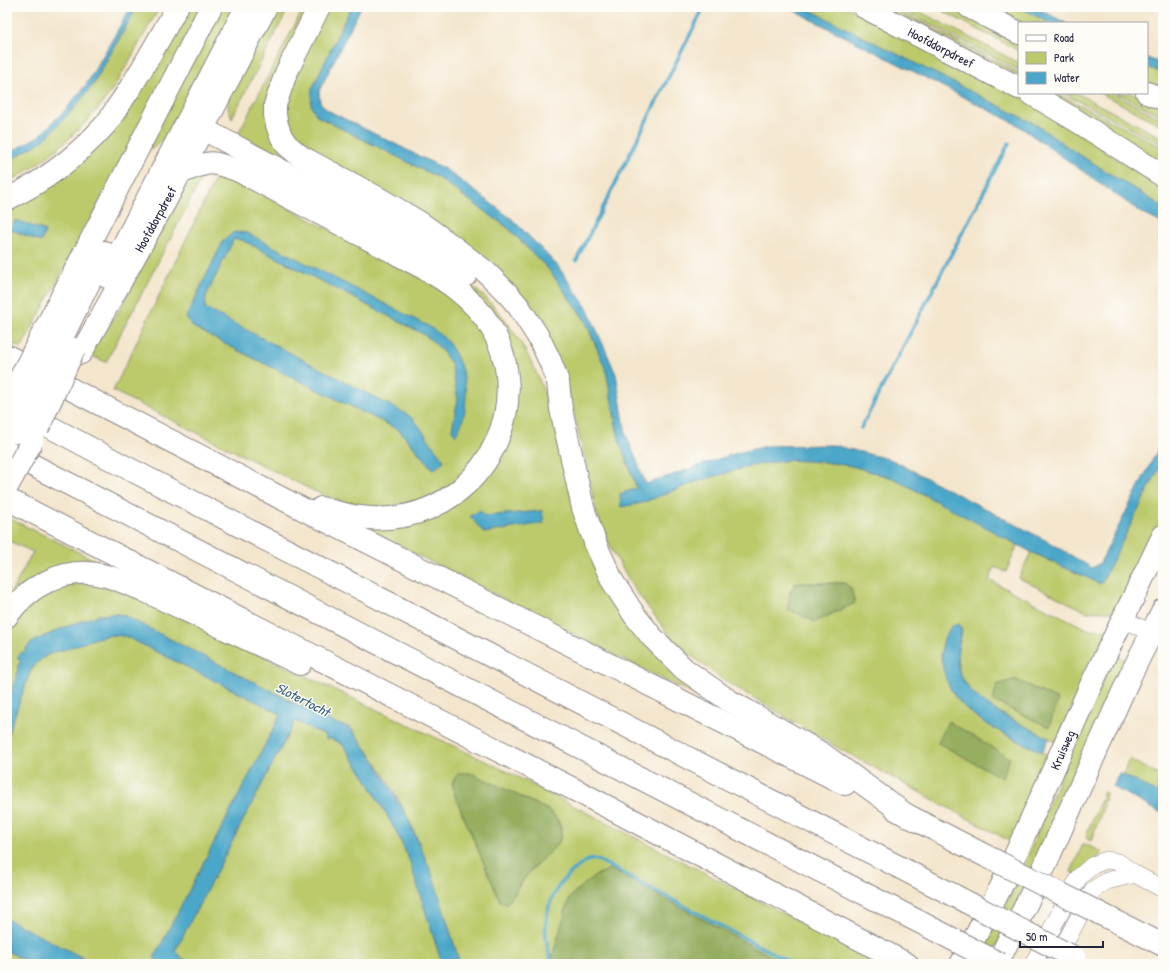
<svg xmlns="http://www.w3.org/2000/svg" width="1170" height="971" font-family="'Patrick Hand',sans-serif">
	<rect width="100%" height="100%" fill="#fdfcf7"/>
	<filter id="ink" filterUnits="userSpaceOnUse"><feTurbulence type="fractalNoise" baseFrequency=".025" numOctaves="2"/><feDisplacementMap in="SourceGraphic" scale="8" xChannelSelector="R" yChannelSelector="G"/><feConvolveMatrix kernelMatrix="1 2 1 2 8 2 1 2 1" color-interpolation-filters="sRGB"/></filter>
	<filter id="wash" filterUnits="userSpaceOnUse"><feTurbulence type="fractalNoise" baseFrequency=".012" numOctaves="4" result="noise"/><feDisplacementMap in="SourceGraphic" scale="16" xChannelSelector="R" yChannelSelector="G"/><feGaussianBlur stdDeviation="0.9" result="paint"/><feColorMatrix in="noise" values="0 0 0 0 0 0 0 0 0 0 0 0 0 0 0 0 0 1.4 0 .05"/><feComposite in="paint" operator="in"/></filter>
	<g filter="url(#wash)">
		<rect width="100%" height="100%" fill="#f4e6cd"/>
		<path fill="#bcca6c" stroke="#6f7654" fill-rule="evenodd" d="M137,7h23c-16,26 -30,54 -46,80 -23,35 -68,77 -107,95v-20l37,-22 31,-33 18,-22z
			M184,7h20l-81,155 -102,186 -14,-7v-136l53,-30zM15,220l30,11 -4,11 -31,-13z
			M218,7h21l-66,128 -11,5 -10,9 -6,-3z
			M273,7h16l-57,111 -4,-10 1,-16z
			M304,7h12l-35,68 3,74 -4,7 -42,-22z
			M325,7h26l-39,82 5,27 120,61 71,51 41,42 36,50 21,50 13,70 23,63 53,-21 55,-16 39,-6 36,2 27,4 41,12 125,66 -12,28 -11,-5 -6,13 100,50 19,-1 -52,113 -71,-37 -15,-15 -8,-13 -4,-10 -1,-13 5,-23 -3,-7 -7,2c-7,8 -12,22 -11,33 2,11 9,25 13,36 22,30 64,45 96,61l-35,88 -175,-95 -118,-70 -45,-34 -42,-55 -23,-40 -15,-36 -26,-114 -46,-94 -227,-161 -13,-21 -1,-26zM802,583h42l-56,23 2,-14 5,-8z
			M804,7h43l191,99 125,84v17l-91,-57 -37,-26z
			M885,7h7l127,66v3z
			M897,7h14l108,56v7z
			M935,7h14l70,37v7z
			M982,7h37l31,16h-31z
			M1147,67l16,6v20l-16,-6z
			M1050,93h7l106,55v16l-74,-49z
			M1063,93h13l87,45v7z
			M1100,93h12l51,27v6z
			M1117,93h14l32,12v12z
			M206,170l-100,192 -19,-8 31,-42 58,-108 16,-26z
			M219,171l223,119 16,12 18,22 12,17 7,24 3,21 -2,28 -6,23 -16,26 -22,22 -24,13 -41,9 -35,-1 -38,-15 -201,-100zM234,232l212,108 19,70 -13,20 6,-31 -7,-36 -13,-17 -13,-11 -183,-95 -8,-2 -28,58 -1,12 215,119 13,43 -34,-40 -174,-86 -39,-27z
			M460,276l26,22 18,20 16,23 14,26 14,35 29,114 12,34 134,153 -3,5 -366,-185 108,-29 50,-101zM480,510l5,6 57,-5 -58,22z
			M1163,460v53l-45,98 -31,1 -68,-34 12,-26 70,32z
			M7,517l104,51 -102,28 24,-44 -26,-12z
			M94,583l48,16 354,167 386,198h-97l-175,-95 -12,5 -23,18 -9,17 -2,9 -12,40 3,6h-95c-22,-75 -46,-152 -94,-216 -4,-5 -12,-18 -17,-21 -5,-2 -10,-2 -15,-4l-211,-108c-7,-2 -15,-1 -22,0 -12,2 -64,22 -72,30 -3,2 -4,6 -5,8l-3,-1 -3,6 3,2 -3,6 -1,9 -10,29v-70l9,-14 13,-16 33,-19zM456,776l92,34c8,6 15,15 13,26 -1,8 -8,12 -13,17 -9,9 -19,19 -27,30 -5,6 -7,14 -14,20h-5l-2,-2 -45,-105 -3,-13z
			M108,635h10l9,2 154,77 -127,244 7,6h-66l-88,-45v-182l23,-65 6,-8 11,-9 48,-17z
			M1115,655l13,6 -140,303h-13l32,-63 19,-41 46,-112z
			M295,721l31,15 2,4 1,-2 13,6 5,7 17,24 33,58 13,29 32,102h-253l-14,-13z
			M1129,759l34,19v18l-40,-21z
			M1104,792l2,1 -1,8h-2l-1,2 2,2 -13,36 -4,-2 -1,-4z
			M1083,844h2l17,8 -3,5 -22,18 -6,-3z
			M7,951l25,13h-25z"/>
		<path fill="#95ae60" stroke="#5c684e" d="M802,583h42l7,5 4,15 -40,19 -27,-13 2,-17 5,-8z
			M1015,679l43,21 -9,27 -56,-26 4,-16z
			M948,721l62,37 -8,20 -64,-35z
			M459,773h11l8,3 70,34 9,9 4,10v6l-1,5 -4,6 -18,17 -18,20 -7,13 -6,7h-5l-2,-2 -45,-105c-3,-9 -4,-16 4,-23z
			M610,869l175,95h-230l-3,-6 17,-59c11,-13 25,-24 41,-30z"/>
		<path fill="#4ba7c9" stroke="#366482" d="M131,7h6l-44,78 -18,22 -31,33 -37,22v-8l32,-18 28,-28 19,-23z
			M351,7h10l-42,84 1,11 7,8 118,59 67,50 45,46 30,43 29,66 10,60 20,50 87,-30 34,-8 66,-1 59,15 155,81 45,27 8,-5 63,-124v21l-62,124 -70,-32 -138,-74 -41,-12 -27,-4 -36,-2 -39,6 -55,16 -53,21 -21,4 -1,-13 17,-6 -18,-48 -13,-70 -21,-50 -36,-50 -41,-42 -71,-51 -120,-61 -6,-11 1,-16z
			M787,7h17l231,117 37,26 91,57v17l-21,-11 -126,-89z
			M1019,7h16l31,16h-16z
			M1147,58l16,6v9l-16,-6z
			M16,220l29,11 -4,11 -31,-13z
			M234,232l13,1 183,94c5,4 12,9 17,14 20,26 26,65 9,94l-4,-5 6,-31 -7,-36 -13,-17 -13,-11 -183,-95 -8,-1 -28,57 -1,12 205,108 10,11 24,34 -10,9 -35,-40 -174,-86 -32,-17 -7,-10 37,-76z
			M480,510l5,6 57,-5 2,12 -60,10 -14,-17z
			M117,614l6,1 211,108 16,5 26,35 30,52 27,61 27,88h-18l-32,-102 -13,-29 -33,-58 -17,-24 -5,-7 -13,-6 -1,2 -3,-2 1,-2 -31,-15 -120,230 14,13h-28l-7,-6 127,-244 -154,-77c-20,-6 -39,5 -58,11 -7,3 -17,4 -24,8 -6,4 -11,10 -15,16l-23,65v-33l10,-29 1,-9 3,-6 -4,-2 4,-6 3,1 4,-7 5,-4 30,-14 36,-13z
			M958,624l2,1v3l2,3c-3,10 -5,20 -5,31 4,39 61,60 92,76l-7,14c-40,-20 -94,-38 -100,-90 -2,-12 2,-28 11,-37l3,1z
			M1119,773l44,23v18l-50,-27z
			M7,919l88,45h-63l-25,-13z"/>
		<g fill="none" stroke-linecap="round" stroke-linejoin="round">
			<path stroke="#4ba7c9" stroke-width="3.5" d="M576,261l128,-254
				M861,428l148,-285
				M553,964c-15,-35 -7,-74 25,-97 7,-6 13,-10 22,-6l193,103"/>
		</g>
	</g>
	<g filter="url(#ink)">
		<g fill="none" stroke-linecap="round" stroke-linejoin="round">
			<g stroke="#8b8484" stroke-width="18">
				<path id="secondary" d="M1123,619l40,20
					M1033,964l46,-87 14,-12 14,-5 11,2 17,12 28,15
					M1054,964l39,-74 14,-9 28,-7"/>
			</g>
			<g stroke="#8b8484" stroke-width="24">
				<g id="highway">
					<path d="M319,7l-33,66 -11,32v10l2,10 4,11 6,9 13,11 80,43 39,23 32,23 35,27 22,22 11,13 20,31 11,23 8,21 3,27 22,99 13,37 17,37 22,34 17,21 32,32 44,31 93,53 88,64"/>
					<path id="s1" d="M864,7l155,81"/>
					<path d="M969,7l50,26"/>
					<path d="M1030,93l47,28 86,55"/>
					<path d="M1147,93l16,6"/>
					<path d="M203,129l217,115 28,17 18,14"/>
					<path d="M180,173c30,-12 29,-13 59,-2l181,95c27,15 52,32 69,58 47,75 1,175 -85,192 -29,6 -55,0 -83,-8"/>
					<path d="M7,199c37,-17 72,-45 99,-75 6,-8 11,-17 17,-25 20,-30 37,-61 54,-92"/>
					<path d="M107,277l139,-270"/>
					<path d="M43,333l168,-326"/>
					<path d="M60,342l44,-90"/>
					<path id="s2" d="M81,353l85,-153 100,-193"/>
					<path d="M7,356l272,141 566,287"/>
					<path d="M24,413l94,50 837,433"/>
					<path d="M7,452l930,479"/>
					<path d="M7,499l574,294 326,171"/>
					<path d="M7,616c21,-30 58,-50 95,-41 14,3 28,10 41,15l157,74"/>
					<path d="M897,810l81,42"/>
					<path d="M1099,913l64,32"/>
					<path id="s3" d="M961,964l40,-77 90,-202 72,-149"/>
					<path d="M997,964l44,-90 90,-200 32,-64"/>
				</g>
			</g>
			<use href="#secondary" stroke="#fff" stroke-width="17"/>
			<use href="#highway" stroke="#fff" stroke-width="22"/>
			<g stroke="#8b8484" stroke-width="24" stroke-linecap="butt">
				<path id="highway-bridge" d="M7,404l36,-71
					M38,428l36,-79
					M15,432l45,-90
					M7,487l25,-46
					M978,852l121,61
					M955,896l120,62
					M937,931l63,33"/>
			</g>
			<use href="#highway-bridge" stroke="#fff" stroke-width="22"/>
		</g>
	</g>
	<g text-anchor="middle" dominant-baseline="central" stroke-width="3" stroke-linejoin="round" paint-order="stroke">
		<g font-size="13" fill="#22223b" stroke="#fdfcf7">
			<text stroke="none"><textPath href="#s1" startOffset="87">Hoofddorpdreef</textPath></text>
			<text stroke="none"><textPath href="#s2" startOffset="153">Hoofddorpdreef</textPath></text>
			<text stroke="none"><textPath href="#s3" startOffset="237">Kruisweg</textPath></text>
		</g>
		<g font-size="14" font-style="italic" fill="#345e7b" stroke="#fdfcf7">
			<text transform="translate(303 699) rotate(27)">Slotertocht</text>
		</g>
	</g>
	<rect width="1170" height="971" fill="none" stroke="#fdfcf7" stroke-width="24"/>
	<rect x="1018" y="22" width="130" height="72" fill="#fdfcf7" stroke="#a5a5ac"/>
	<rect x="1026" y="35" width="20" height="6" fill="#ffffff" stroke="#a5a5ac"/>
	<text x="1054" y="42" font-size="12" fill="#22223b">Road</text>
	<rect x="1026" y="52" width="20" height="12" fill="#bcca6c" stroke="#a5a5ac"/>
	<text x="1054" y="62" font-size="12" fill="#22223b">Park</text>
	<rect x="1026" y="72" width="20" height="12" fill="#4ba7c9" stroke="#a5a5ac"/>
	<text x="1054" y="82" font-size="12" fill="#22223b">Water</text>
	<path d="M1020 941v6h83v-6" fill="none" stroke="#22223b" stroke-width="2"/>
	<text x="1026" y="941" font-size="12" fill="#22223b" stroke="#fdfcf7" stroke-width="3" paint-order="stroke">50 m</text>
</svg>
